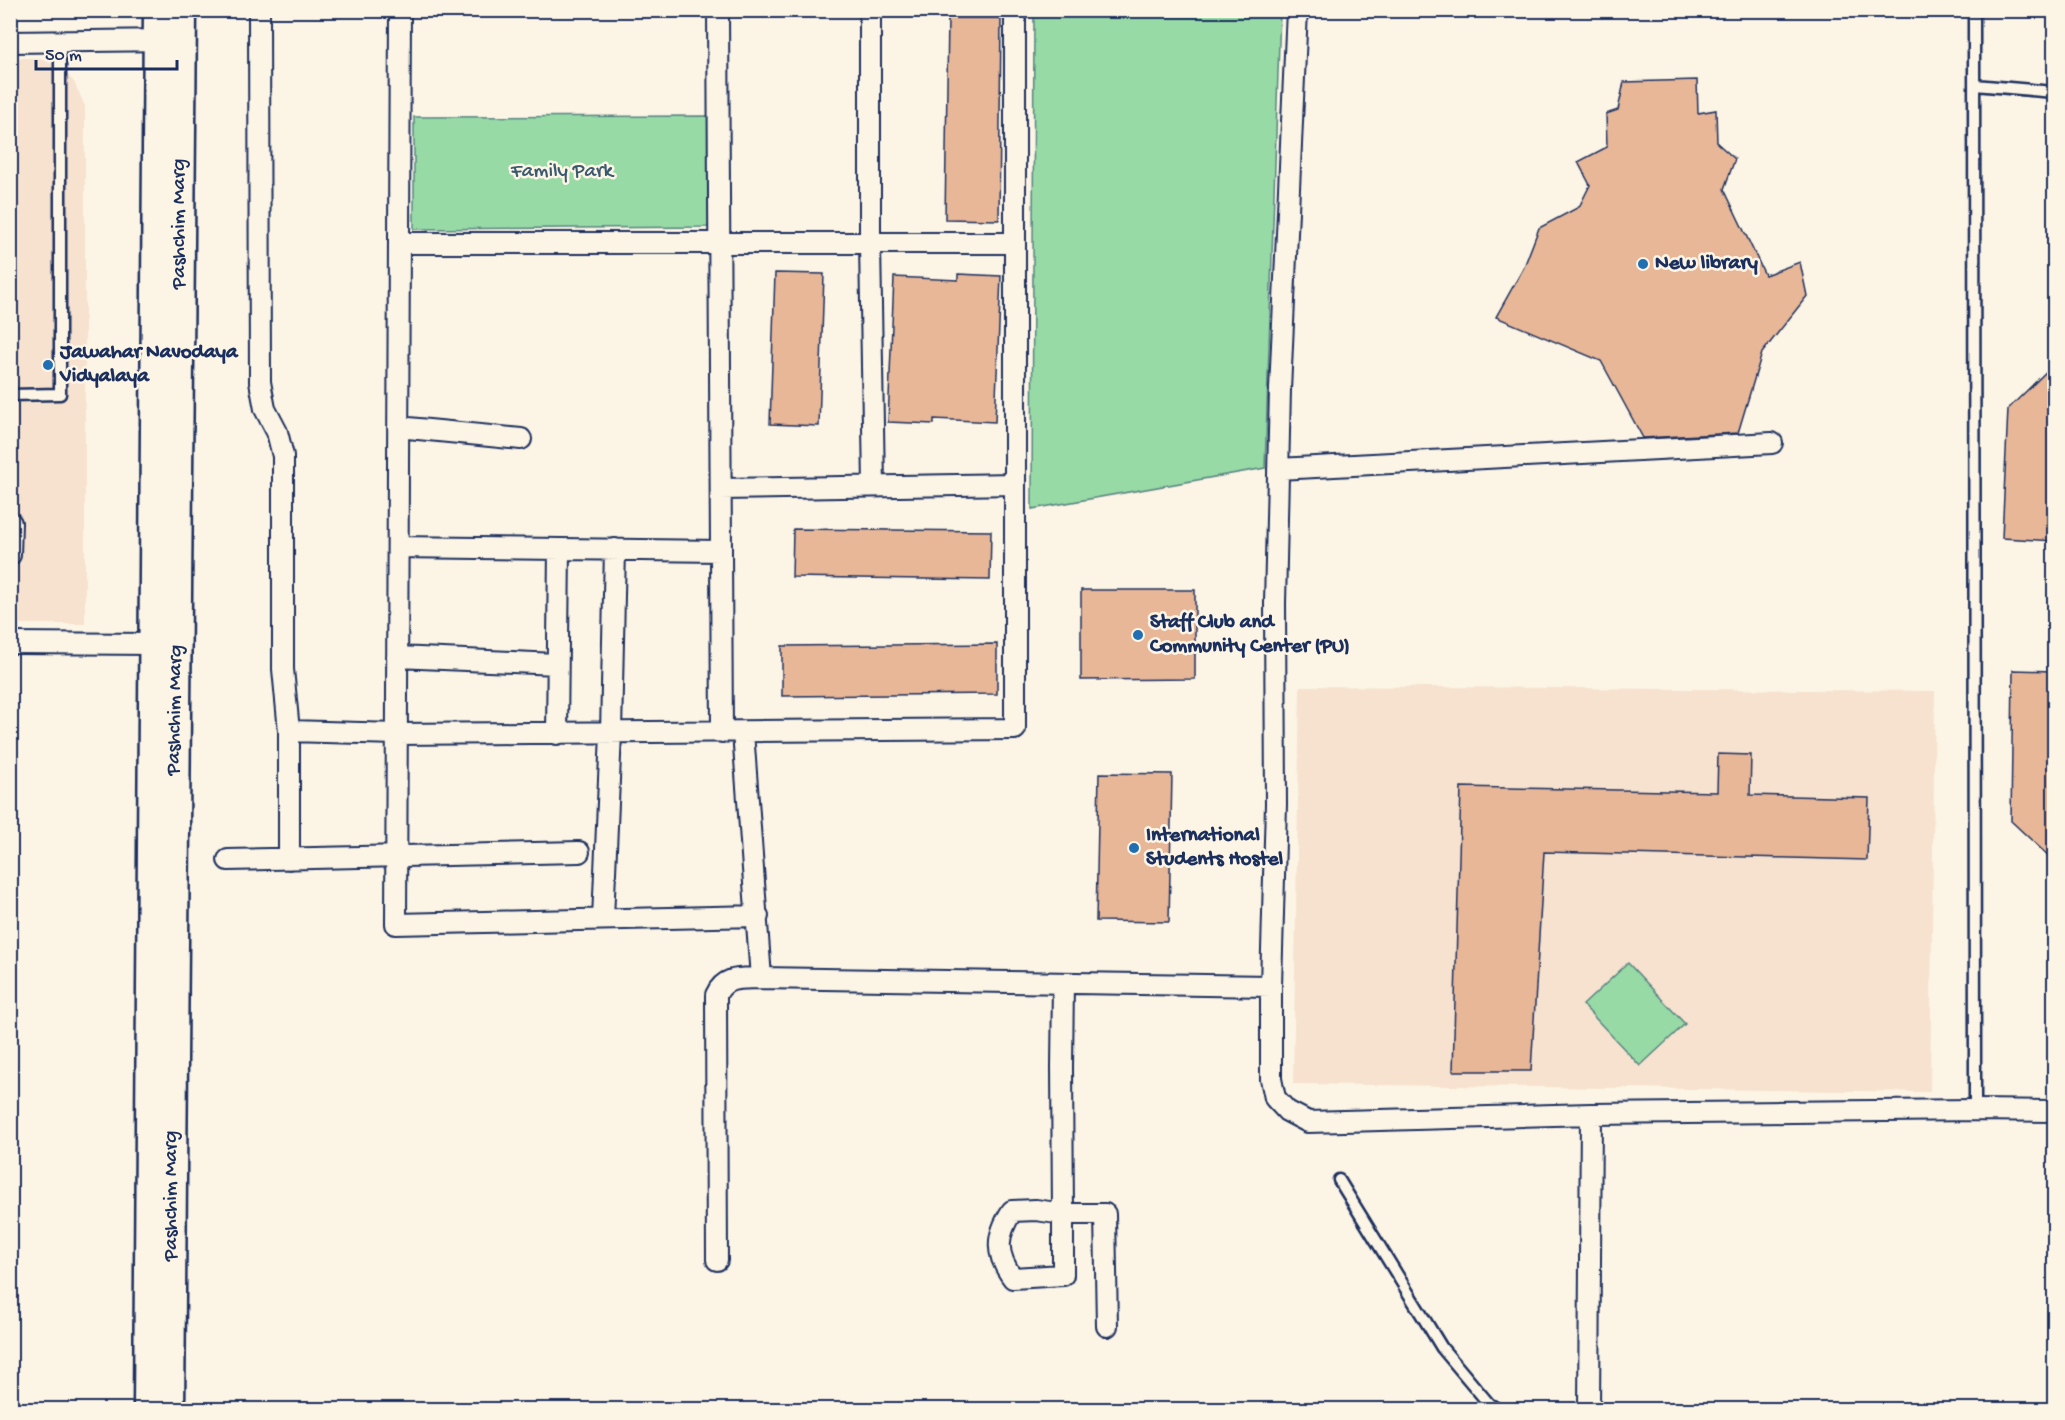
<svg xmlns="http://www.w3.org/2000/svg" width="2065" height="1420" font-family="'Gochi Hand',sans-serif">
	<rect width="100%" height="100%" fill="#fcf5e5"/>
	<filter id="ink" filterUnits="userSpaceOnUse"><feTurbulence type="fractalNoise" baseFrequency=".0167" numOctaves="2"/><feDisplacementMap in="SourceGraphic" scale="12" xChannelSelector="R" yChannelSelector="G"/><feConvolveMatrix kernelMatrix="1 2 1 2 8 2 1 2 1" color-interpolation-filters="sRGB"/></filter>
	<g filter="url(#ink)">
		<path fill="#f6e2ce" d="M11,58h29l22,11 12,13 11,24v518h-74z
			M1300,686l635,5 -5,401 -637,-8z"/>
		<path fill="#97daa6" stroke="#598482" stroke-width="1.5" d="M1034,11h246l-15,457 -233,41z
			M710,116v111l-296,2v-112z
			M1628,963l57,61 -45,42 -57,-61z"/>
		<path fill="#e7b798" stroke="#1b2f5e" stroke-width="1.5" d="M948,18h53l-2,202 -54,-1z
			M1697,80l1,33 18,-3 1,33 18,16 -11,30 41,86 35,-13 7,34 -45,57 -24,80 -95,5 -42,-77 -105,-44 28,-50 15,-39 40,-21 11,-22 -12,-23 29,-15 -1,-33 12,-4 6,-28z
			M775,273l49,1 -5,152 -49,-2z
			M958,274l43,2 -6,146 -61,-3v5l-46,-2 6,-145 64,3z
			M2055,363v178l-53,-3 6,-129z
			M793,529l198,2 -1,49 -198,-3z
			M1081,590h114v89l-114,1z
			M997,644v50l-215,2v-50z
			M2013,670l42,1v191l-44,-41z
			M1718,754l33,1 -1,40 119,3 -2,62 -323,-8 -13,219h-78l8,-284 256,5z
			M1099,773l73,1 -3,148 -73,-1z"/>
		<g fill="none" stroke-linecap="round" stroke-linejoin="round">
			<g stroke="#1b2f5e" stroke-width="15">
				<path id="service" d="M1974,10l1,1100
					M1975,85l79,7
					M10,395l50,-1v-353
					M1339,1180l103,168 47,56 10,6"/>
			</g>
			<g stroke="#1b2f5e" stroke-width="24">
				<path id="minor" d="M259,10l1,372 5,27 12,23 6,24v213l6,62v128
					M400,10l-4,914 362,-8
					M718,10l4,722
					M870,10v233l4,243
					M1297,10l-17,380 -5,213 1,201 -5,182v93l4,19 12,13 21,11 283,-8
					M10,42l160,-2
					M399,243h616
					M398,427l123,12
					M1278,469l494,-26
					M721,489l294,-5
					M398,547l323,4
					M10,555l1,-32
					M10,643l144,1
					M397,657l160,7
					M289,731l108,3 618,-5v-719
					M743,732l18,246 510,8
					M557,734l2,-185
					M228,860l351,-8
					M603,919l8,-186 4,-184
					M1063,983l-1,84 1,147h42l2,112
					M1036,1210l27,4v61l-50,3c-18,-24 -17,-42 -1,-67z
					M717,1260l-1,-265c9,-20 26,-16 45,-17
					M1589,1410l2,-296 384,-4 79,1"/>
			</g>
			<g stroke="#1b2f5e" stroke-width="33">
				<path id="secondary" d="M148,1410l10,-1400
					M170,1410l12,-1400"/>
			</g>
			<use href="#service" stroke="#fcf5e5" stroke-width="10"/>
			<use href="#minor" stroke="#fcf5e5" stroke-width="20"/>
			<use href="#secondary" stroke="#fcf5e5" stroke-width="28"/>
		</g>
	</g>
	<g fill="#1f6fb2" stroke="#fcf5e5" stroke-width="2">
		<circle cx="1643" cy="264" r="6"/>
		<circle cx="48" cy="365" r="6"/>
		<circle cx="1138" cy="635" r="6"/>
		<circle cx="1134" cy="848" r="6"/>
	</g>
	<g text-anchor="middle" dominant-baseline="central" stroke-width="5" stroke-linejoin="round" paint-order="stroke">
		<g font-size="21" fill="#3a5a70" stroke="#fcf5e5">
			<text x="562" y="172">Family Park</text>
		</g>
		<g font-size="21" fill="#1b2f5e" stroke="#fcf5e5">
			<text transform="translate(180 224) rotate(-90)">Pashchim Marg</text>
			<text transform="translate(176 710) rotate(-89)">Pashchim Marg</text>
			<text transform="translate(172 1196) rotate(-90)">Pashchim Marg</text>
		</g>
		<g font-size="21" font-weight="bold" fill="#1b2f5e" stroke="#fcf5e5" text-anchor="start">
			<text x="1655" y="264">New library</text>
			<text x="60" y="353">Jawahar Navodaya<tspan x="60" dy="24">Vidyalaya</tspan></text>
			<text x="1150" y="623">Staff Club and<tspan x="1150" dy="24">Community Center (PU)</tspan></text>
			<text x="1146" y="836">International<tspan x="1146" dy="24">Students Hostel</tspan></text>
		</g>
	</g>
	<rect width="2065" height="1420" fill="none" stroke="#fcf5e5" stroke-width="36"/>
	<rect x="18" y="18" width="2029" height="1384" fill="none" stroke="#1b2f5e" stroke-width="2" filter="url(#ink)"/>
	<path d="M36 60v9h141v-9" fill="none" stroke="#1b2f5e" stroke-width="3"/>
	<text x="45" y="60" font-size="18" fill="#1b2f5e" stroke="#fcf5e5" stroke-width="4.5" paint-order="stroke">50 m</text>
</svg>
